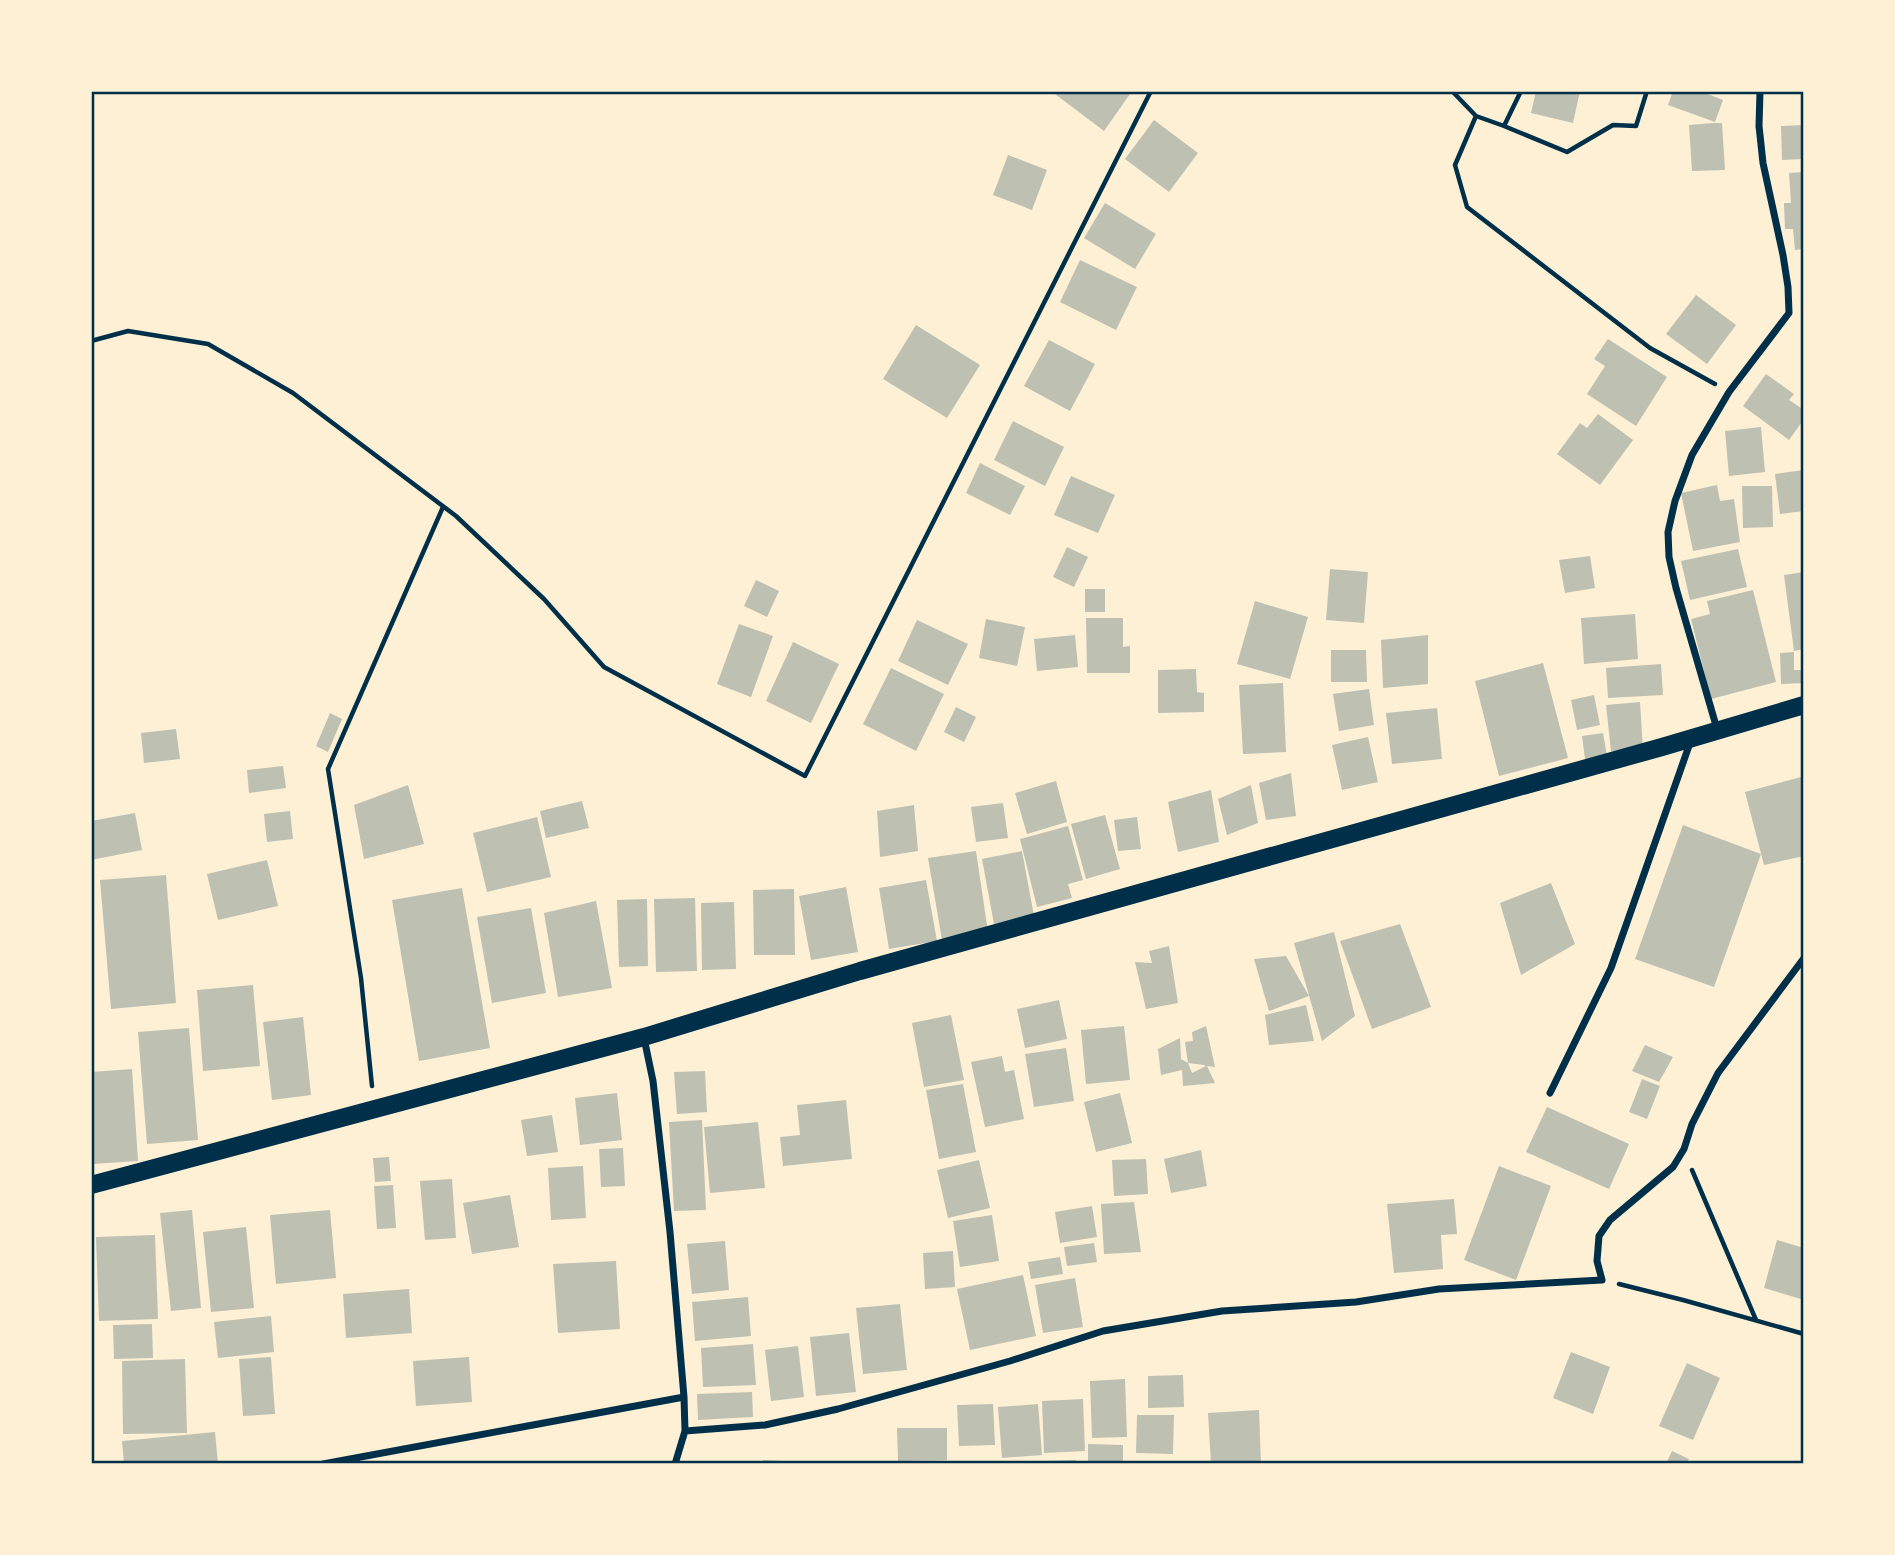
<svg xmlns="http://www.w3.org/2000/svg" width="1895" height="1555" font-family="Lato,sans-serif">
	<rect width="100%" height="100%" fill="#fdf0d5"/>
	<path fill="#bec0b2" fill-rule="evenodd" d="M1051,91h75l4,3 -26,37z
		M1536,91h44l-7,32 -42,-10z
		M1673,91h27l23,9 -8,22 -47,-17z
		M1154,120l44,33 -29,39 -44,-33z
		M1713,123h9l3,47 -33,1 -3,-46z
		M1804,125v34l-22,1 -1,-34z
		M1008,155l39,15 -15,40 -39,-15z
		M1804,172v77l-9,1 -2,-21h-8l-1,-26h7l-2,-30z
		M1105,203l51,31 -21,35 -51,-31z
		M1080,260l57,27 -21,43 -56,-28z
		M1696,295l40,30 -29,39 -41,-30z
		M916,325l64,40 -33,53 -64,-39z
		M1608,339l59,38 -31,49 -49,-32 18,-28 -11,-7z
		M1049,340l46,24 -25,47 -46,-25z
		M1766,374l28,20 -5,6 15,10v9l-15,21 -46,-34z
		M1598,414l35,26 -33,45 -43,-31 23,-31 7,5z
		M1013,421l51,26 -19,39 -51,-26z
		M1761,427l4,45 -36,4 -4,-45z
		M980,463l45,23 -15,29 -44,-22z
		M1804,470v41l-24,3 -5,-40z
		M1071,476l44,19 -17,38 -44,-18z
		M1717,485l3,16 14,-2 6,43 -47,9 -12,-58z
		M1742,486h30l1,41 -30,1z
		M1067,547l21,10 -14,30 -21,-10z
		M1738,549l9,38 -57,13 -9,-39z
		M1590,556l5,32 -30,5 -6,-33z
		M1330,569l38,3 -4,51 -38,-3z
		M1804,572v77l-10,2 -10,-76z
		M756,580l23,11 -12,26 -23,-11z
		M1085,589h20v23h-20z
		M1753,590l23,92 -65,17 -20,-80 19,-5 -3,-13z
		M1255,601l53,16 -18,62 -53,-15z
		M1635,614l3,45 -54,5 -3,-46z
		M1086,618h37v29l7,-1v27h-43z
		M986,619l39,8 -8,39 -38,-8z
		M917,620l51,24 -20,41 -50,-24z
		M739,624l34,12 -22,61 -34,-13z
		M1075,635l3,32 -41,4 -3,-32z
		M1428,635v49l-45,4 -2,-48z
		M793,642l46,22 -28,59 -45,-22z
		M1331,650h35l1,32h-36z
		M1794,652v18h10v13l-23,1 -1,-31z
		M1543,663l25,95 -69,18 -24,-95z
		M1661,664l2,31 -55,3 -2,-30z
		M891,668l53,26 -28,57 -53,-27z
		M1196,669l1,23 7,1v19l-46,1v-43z
		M1283,683l3,69 -43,2 -4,-69z
		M1369,689l5,36 -35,6 -6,-37z
		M1594,695l6,30 -23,5 -6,-30z
		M1640,702l3,48 -32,1 -5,-46z
		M956,707l20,10 -12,25 -20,-10z
		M1437,708l5,51 -50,5 -6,-51z
		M330,713l12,6 -14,33 -12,-6z
		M176,729l4,30 -36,4 -3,-30z
		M1603,733l4,23 -22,3 -3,-23z
		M1368,737l10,45 -36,8 -10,-45z
		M283,766l3,22 -37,5 -2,-23z
		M1291,773l5,43 -30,4 -7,-37z
		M1801,777l1,14 2,-1v66l-40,9 -19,-73z
		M1056,781l11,41 -40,12 -12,-41z
		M408,785l16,59 -60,15 -10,-54z
		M1251,785l7,38 -31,12 -9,-36z
		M1211,790l8,52 -41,10 -10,-50z
		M582,801l7,27 -43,10 -6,-27z
		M1003,803l5,35 -32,4 -5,-35z
		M914,805l4,46 -38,6 -3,-46z
		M290,811l3,28 -26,3 -3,-28z
		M135,813l7,37 -51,10v-39z
		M1105,815l15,54 -34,10 -15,-55z
		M537,817l14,60 -64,15 -14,-59z
		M1137,817l4,32 -23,2 -4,-31z
		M1683,825l78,29 -47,133 -79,-28z
		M1068,826l15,54 -15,4 4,14 -35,9 -17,-68z
		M976,851l12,81 -46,8 -14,-82z
		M1022,851l12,65 -40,8 -12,-65z
		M267,860l11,46 -60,14 -11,-46z
		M166,875l10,128 -65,6 -11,-129z
		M926,880l11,61 -48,8 -10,-61z
		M1551,883l24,61 -54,31 -21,-72z
		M846,887l12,65 -47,8 -12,-64z
		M462,888l28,160 -71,13 -27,-161z
		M794,889l1,66h-41l-1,-65z
		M695,898l2,73 -41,1 -2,-73z
		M647,899l1,67 -29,1 -2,-67z
		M596,901l16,87 -54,9 -14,-84z
		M734,902l2,67 -34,1 -1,-67z
		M531,908l15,85 -54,10 -15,-86z
		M1400,924l31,83 -59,22 -32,-88z
		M1334,932l21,84 -33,25 -28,-98z
		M1169,946l9,57 -32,6 -11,-47 17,1 -3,-12z
		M1286,956l23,40 -40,15 -15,-52z
		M253,985l7,81 -57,5 -6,-81z
		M1059,1000l8,39 -42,9 -8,-39z
		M1306,1005l8,36 -45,4 -4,-30z
		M951,1015l13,65 -40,7 -12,-64z
		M303,1017l8,78 -39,5 -9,-78z
		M1124,1026l6,54 -44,4 -5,-54z
		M1206,1026l9,41 -8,-1 8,17 -32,3 -1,-16 -21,5 -3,-26 22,-11 1,21 7,4 -3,-21 8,-1 -1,-9zM1188,1063l16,2 2,1 -14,7z
		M189,1028l9,112 -51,4 -9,-112z
		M1645,1045l28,12 -14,25 -27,-11z
		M1066,1048l8,53 -40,6 -9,-53z
		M1002,1056l3,16 9,-2 10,49 -39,8 -14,-65z
		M132,1069l6,92 -45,3 -2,-92z
		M705,1071l2,41 -30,2 -3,-42z
		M1642,1079l18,7 -13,33 -18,-7z
		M963,1084l13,68 -37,7 -13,-69z
		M617,1093l5,47 -42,5 -5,-47z
		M1120,1093l12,50 -36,9 -12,-50z
		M846,1100l6,59 -69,7 -3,-29 20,-2 -3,-30z
		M1547,1107l82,37 -20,45 -83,-37z
		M552,1115l6,37 -31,4 -6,-36z
		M702,1120l4,90 -32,1 -5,-89z
		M758,1122l7,66 -55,5 -6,-66z
		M623,1148l2,38 -24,1 -2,-38z
		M1201,1150l6,36 -36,7 -7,-34z
		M389,1157l2,24 -16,1 -2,-24z
		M1146,1159l2,35 -34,2 -2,-36z
		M979,1160l11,48 -42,10 -11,-48z
		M583,1166l3,52 -35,2 -3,-52z
		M1499,1166l52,20 -35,94 -52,-20z
		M452,1179l4,59 -31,2 -5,-59z
		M393,1185l3,43 -19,1 -3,-43z
		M510,1195l9,52 -47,7 -9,-51z
		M1454,1199l3,35 -16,1 2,34 -49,4 -7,-69z
		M1134,1202l7,50 -37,2 -3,-50z
		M1092,1206l5,31 -37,6 -5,-31z
		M192,1210l9,98 -30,3 -11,-98z
		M330,1210l6,68 -60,6 -6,-69z
		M992,1215l7,46 -39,6 -7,-46z
		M246,1227l8,81 -43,4 -8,-80z
		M155,1235l3,84 -59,2 -3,-84z
		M1777,1240l27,8v52l-40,-12z
		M725,1241l4,49 -37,4 -5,-50z
		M1094,1243l3,19 -30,4 -3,-19z
		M953,1251l2,36 -30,2 -2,-36z
		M1060,1257l3,17 -32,5 -3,-17z
		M616,1261l4,68 -62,4 -5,-69z
		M1023,1275l13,61 -66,14 -13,-61z
		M1075,1278l8,49 -40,6 -8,-48z
		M409,1289l3,44 -66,5 -3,-44z
		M748,1297l3,39 -56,5 -3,-39z
		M900,1304l7,66 -44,4 -7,-66z
		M271,1316l3,36 -56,6 -4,-36z
		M152,1324l1,34 -39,1 -1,-34z
		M849,1333l7,59 -40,4 -6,-59z
		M753,1344l3,41 -53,2 -2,-39z
		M798,1346l6,51 -33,4 -6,-51z
		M1571,1352l39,15 -17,47 -40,-16z
		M271,1357l4,57 -32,2 -4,-57z
		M469,1357l3,45 -56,4 -3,-45z
		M185,1359l2,74 -64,1 -1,-73z
		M1687,1363l33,15 -27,62 -34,-14z
		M1183,1375l1,32 -36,1v-32z
		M1125,1379l2,58 -35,1 -2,-57z
		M752,1392l1,25 -55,3 -1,-26z
		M1083,1399l2,52 -41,2 -2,-52z
		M993,1404l2,41 -36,1 -2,-41z
		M1038,1404l4,51 -40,3 -4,-51z
		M1259,1410l2,54h-50l-3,-51z
		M1137,1415h37l-1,39 -37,-1z
		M897,1428h50v32l-49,1z
		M215,1432l3,32h-94l-2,-23z
		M1088,1444l35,1v19h-35z
		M1672,1451l17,8 -3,5h-20z
		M763,1460l41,2v2h-41z
		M1076,1460v4h-32v-3z"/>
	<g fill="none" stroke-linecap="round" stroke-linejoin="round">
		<path stroke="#003049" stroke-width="4.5" d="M1452,91l24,25 28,10 17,-35
			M1476,116l-21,49 12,42 183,141 65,36
			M1504,126l63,26 46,-27 23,1 11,-35
			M91,341l37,-10 80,13 85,49 163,123 88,83 60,68 201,109 346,-685
			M372,1086l-11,-108 -33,-209 115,-262
			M1692,1170l64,150
			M1619,1284l64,16 121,34"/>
		<path stroke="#003049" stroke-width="7" d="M1717,729l-41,-141 -7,-31 -1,-25 7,-31 17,-46 37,-63 60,-79 -1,-26 -5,-32 -20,-92 -4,-37 1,-35
			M644,1038l9,43 17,151 14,165 1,34 -10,33
			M1550,1093l61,-125 80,-228
			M685,1431l80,-6 73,-16 172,-48 93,-30 119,-20 134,-9 83,-13 163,-9 -5,-19 2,-25 11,-16 63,-53 11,-18 8,-25 26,-51 86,-115
			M323,1464l361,-67"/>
		<path stroke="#003049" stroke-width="18" d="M91,1185l553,-148 216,-66 802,-224 142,-42"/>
	</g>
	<rect width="1895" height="1555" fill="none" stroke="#fdf0d5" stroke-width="186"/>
	<rect x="93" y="93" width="1709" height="1369" fill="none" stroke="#003049" stroke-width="2.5"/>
</svg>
